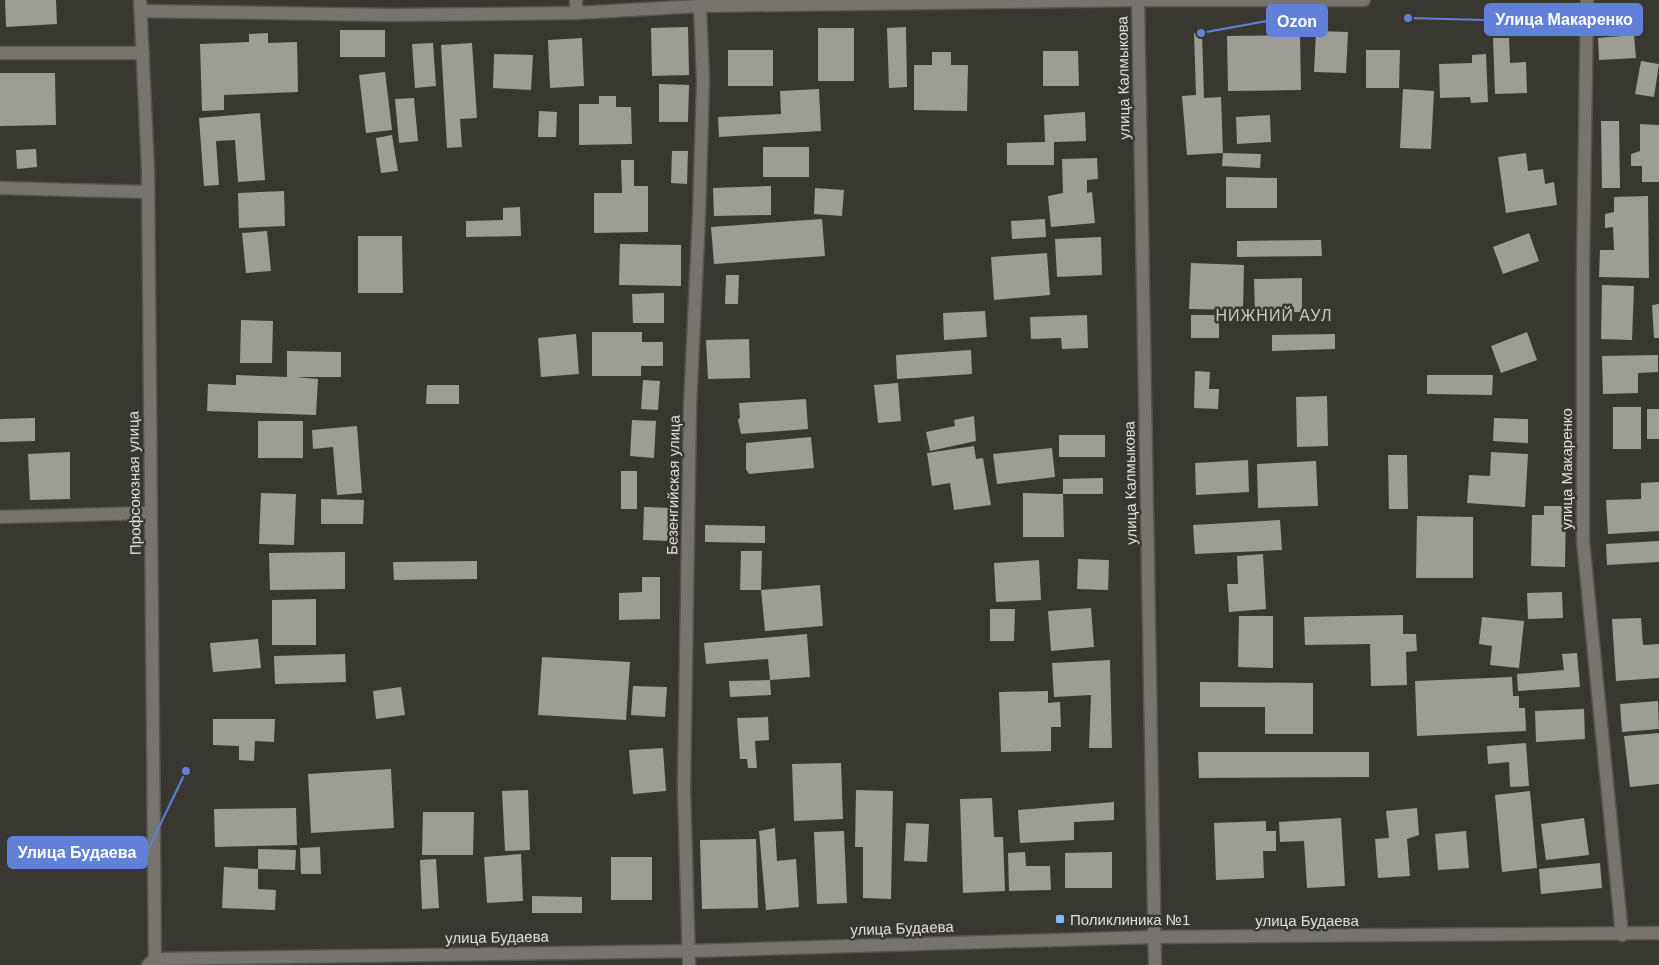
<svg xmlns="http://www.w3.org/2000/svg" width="1659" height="965" font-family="Arial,sans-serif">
	<rect width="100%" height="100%" fill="#383730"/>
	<path fill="#9e9d95" d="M5,0h51l1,24 -51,3z
		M688,27l1,48 -37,1 -1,-48z
		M906,27l1,60 -18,1 -2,-60z
		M818,28h36v53h-36z
		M340,30h45v27h-45z
		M1316,31l32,1 -2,41 -32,-1z
		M268,33v10l29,-1 1,50 -74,3v15l-22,1 -2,-67 49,-2v-8z
		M1194,33h8l2,65 17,-1 2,56 38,1 -1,14 -38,-2 1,-13 -36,2 -5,-59 14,-1z
		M1300,35l1,55 -73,1 -1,-55z
		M1634,35l2,23 -37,2 -1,-22z
		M582,38l2,48 -34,2 -2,-48z
		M1493,38h16l1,25 16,-1 1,31 -32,1z
		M433,43l3,43 -21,2 -3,-44z
		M472,43l5,75 -17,1 2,28 -15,1 -6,-103z
		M728,50h45v36h-45z
		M1366,50h34l-1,38h-33z
		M1043,51h35l1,35h-36z
		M932,52h19v13h17l-1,46 -53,-1v-45h18z
		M494,54l39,1 -2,35 -38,-2z
		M1486,54l2,48 -17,1 -1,-6 -30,1 -1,-34 33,-1v-8z
		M1641,61l18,3 -5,33 -19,-3z
		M385,72l7,58 -26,3 -7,-58z
		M0,73h55l1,52 -56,1z
		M659,84l30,1 -1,37h-29z
		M819,89l2,42 -102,6 -1,-20 63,-3 -1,-23z
		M1403,89l31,2 -3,58 -31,-1z
		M599,96h17v11h15l1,37 -53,1v-41h20z
		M414,98l4,43 -19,2 -4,-44z
		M539,111l18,1 -1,25h-18z
		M1085,112l1,29 -32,1v23h-47v-22l38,-1 -1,-27z
		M260,113l5,67 -27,2 -3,-42 -19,1 3,44 -15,1 -5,-68z
		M1270,115l1,27 -34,2 -1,-27z
		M1601,121h18l1,67h-18z
		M1640,124l19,1v57h-17v-16h-11v-12l9,-3z
		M392,135l6,36 -17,2 -5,-35z
		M763,147h46v30h-46z
		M36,149l1,18 -20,2 -1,-19z
		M672,151h16l-1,33 -16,-1z
		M1526,153l2,18 15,-2 2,15 9,-2 3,23 -51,8 -8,-56z
		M1097,158l1,21 -11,1v13l5,-1 3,31 -44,4 -3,-31 15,-3 -1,-34z
		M621,160h13v26h14v46l-54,1v-40h28z
		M1226,177l51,1v30h-51z
		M771,186v29l-57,1 -1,-28z
		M815,188l29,2 -2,26 -28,-2z
		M284,191l1,35 -46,2 -1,-35z
		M1648,196l1,82 -50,-1 1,-27h14l-1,-23 -8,1v-14l9,-2v-15z
		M520,207l1,29 -55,1v-16l37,-1v-12z
		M822,219l3,37 -111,8 -3,-37z
		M1045,219l1,18 -34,2 -1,-18z
		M267,231l4,40 -25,2 -4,-40z
		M1529,233l10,28 -36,13 -10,-27z
		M358,236h44l1,57h-45z
		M1101,237l1,38 -45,2 -2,-38z
		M1321,240l1,16 -85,1v-16z
		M620,244l61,1v41l-62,-1z
		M1047,253l3,42 -56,5 -3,-43z
		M1191,263l53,2 -1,45 -54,-1z
		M726,275h13l-1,29h-13z
		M1302,278v34l-47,1 -1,-34z
		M1602,285l32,1 -2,54 -31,-1z
		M664,293v30h-31l-1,-29z
		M1659,304v34h-5l-2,-33z
		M985,311l2,26 -43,3 -1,-27z
		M1087,315l1,33 -26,1 -1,-11 -30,1 -1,-22z
		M1191,315h28v23h-28z
		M241,320l32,1 -1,42h-32z
		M592,332h50v10h21v24h-22v10h-49z
		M1527,332l10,28 -36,13 -10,-27z
		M576,334l3,40 -38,3 -3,-39z
		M1335,334v15l-63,2v-16z
		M749,339l1,39 -42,1 -2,-39z
		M971,350l1,24 -75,5 -1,-24z
		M287,351l54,1v25h-45l22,2 -2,36 -109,-4 1,-27 28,1v-10l51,2z
		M1658,355v17l-20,1v20l-35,1 -1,-38z
		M1195,371l15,1 -1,17h10l-1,20 -24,-1z
		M1427,375h66l-1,20 -65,-1z
		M643,380l17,1 -2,29 -17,-1z
		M898,383l3,38 -23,2 -4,-38z
		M427,385h32v19h-33z
		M1327,396l1,50 -31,1 -1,-50z
		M806,399l2,30 -67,5 -3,-14 2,-3 -1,-14z
		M1613,407h28v42h-28z
		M1647,409h12v30h-12z
		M974,416l2,25 -46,10 -4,-19 29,-6 -1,-6z
		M35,418v23l-35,1v-23z
		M1494,418l34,1v24l-35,-2z
		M632,420l24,1 -2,37 -24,-2z
		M258,421h45v37h-45z
		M357,426l5,67 -25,2 -4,-48 -20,2 -1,-19z
		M1059,435h46v22h-46z
		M811,437l3,31 -65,6 -3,-5v-26z
		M974,446l2,13 7,-1 8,47 -37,5 -4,-27 -18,3 -5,-33z
		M1052,448l3,29 -58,7 -4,-30z
		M70,452v47l-40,1 -2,-46z
		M1491,452l37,2 -3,53 -58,-4 2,-28 21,1z
		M1388,455h19l1,54h-19z
		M1248,460l1,32 -53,3 -1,-32z
		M1316,461l2,45 -60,2 -1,-44z
		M621,471h16v38h-16z
		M1103,478v16h-40v-15z
		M1659,482v49l-51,3 -2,-34 35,-1v-16z
		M261,493l35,1 -2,51 -35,-1z
		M1023,493l40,1 1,43h-41z
		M321,499l43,1 -1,24h-42z
		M1544,506h22l-1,61 -34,-1 1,-51h12z
		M644,507l29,1 -1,33 -29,-1z
		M1417,516l56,1v61h-57z
		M1280,520l2,30 -87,4 -2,-29z
		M705,525l60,1v17l-60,-1z
		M1659,541v21l-52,3 -1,-21z
		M741,551h21l-1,39h-21z
		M345,552v37l-75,1 -1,-37z
		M1263,554l3,55 -37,3 -2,-28h11l-1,-28z
		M1078,559l31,1 -1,30 -31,-1z
		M1039,560l2,40 -45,2 -2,-39z
		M477,561v18l-83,1 -1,-18z
		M642,577h18v42l-41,1v-27l23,-1z
		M820,585l3,41 -58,5 -4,-41z
		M1562,592l1,26 -35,1 -1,-26z
		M316,599v46h-44v-45z
		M1091,608l3,39 -43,4 -3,-40z
		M990,609h25l-1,32h-24z
		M1403,615v19h13l1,17 -11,1 1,33 -36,1 -1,-42 -65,1 -1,-28z
		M1239,616h34v52l-35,-1z
		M1482,617l42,4 -5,47 -29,-3 2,-19 -13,-2z
		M1641,618l2,27 16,-1v34l-43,3 -4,-62z
		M807,634l3,43 -40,3 -2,-21 -62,5 -2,-21z
		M258,639l3,29 -48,4 -3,-29z
		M1577,653l3,34 -62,4 -1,-17 47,-4 -2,-16z
		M345,654l1,28 -71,2 -1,-28z
		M542,657l88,5 -4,58 -88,-5z
		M1110,660l2,88h-23l2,-53 -37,2 -2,-34z
		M1512,677l1,19h6v12h6l1,23 -109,5 -2,-55z
		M770,680l1,15 -41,2 -1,-16z
		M1200,682l113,1v51h-48v-27h-65z
		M633,686l34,1 -2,30 -34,-2z
		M401,687l4,28 -29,4 -3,-28z
		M1048,691v12l12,-1 1,25h-10v24l-50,1 -2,-60z
		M1658,701l1,28 -37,3 -2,-28z
		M1584,709l1,30 -49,3 -1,-31z
		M768,717l1,23 -14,1 2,27h-9l-1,-9h-7l-3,-41z
		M213,719h62l-1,23 -19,-1 -1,20 -15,-1v-14l-26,-1z
		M1659,733v51l-29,3 -6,-51z
		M1526,743l3,43 -19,1 -1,-25 -21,2 -1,-18z
		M663,748l3,43 -33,3 -4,-44z
		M1198,752h171v25l-170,1z
		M841,763l2,56 -49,2 -2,-57z
		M391,769l3,59 -83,5 -3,-59z
		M528,790l2,60 -25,1 -3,-60z
		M856,790l37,1 -2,108 -28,-1v-51h-8z
		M1530,791l7,77 -35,4 -7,-77z
		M992,798l2,39h9l2,54 -42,2 -3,-94z
		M1114,802v18l-40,2v18l-54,3 -2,-33z
		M296,808l1,37 -82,2 -1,-38z
		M1417,808l2,27 -12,4 3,37 -32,2 -3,-39 14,-1 -3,-27z
		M423,812h51l-1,43h-51z
		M1341,818l4,68 -38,2 -3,-47 -24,1 -1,-20z
		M1584,818l5,37 -43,5 -5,-36z
		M1266,821v10h10v20h-13l1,27 -48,2 -2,-57z
		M906,823l23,1 -2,38 -23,-1z
		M775,828l2,33 19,-2 3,48 -33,3 -7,-79z
		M844,831l3,72 -30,1 -3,-72z
		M1466,831l3,37 -31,2 -3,-36z
		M756,839l2,69 -56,1 -2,-69z
		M320,847l1,27h-20l-1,-26z
		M258,849l38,1 -1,20 -37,-1z
		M1025,852l1,14h24l1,24 -42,1 -1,-38z
		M1112,852v36h-47v-35z
		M521,854l2,47 -36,2 -3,-46z
		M611,857h41v43h-41z
		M436,859l3,49 -17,1 -2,-49z
		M1600,863l2,25 -61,6 -2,-25z
		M224,867l34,2v20l18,1 -1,20 -53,-2z
		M532,896l50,1v16h-50z"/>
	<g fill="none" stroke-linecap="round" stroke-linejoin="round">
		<g stroke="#55544f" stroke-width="15">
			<path id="service" d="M0,53h143
				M0,188l148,4
				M0,517l151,-4"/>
		</g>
		<g stroke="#55544f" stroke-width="15">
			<path id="minor" d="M1140,0h224
				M1587,0l-4,269v272l39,394
				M141,11l251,4 184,-2 124,-7 437,-6
				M576,13v-13
				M148,965l7,-6 534,-8 465,-14 505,-4
				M689,965l-5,-177 6,-382 9,-190 4,-135 -3,-75"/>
		</g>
		<g stroke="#55544f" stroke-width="15">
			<path id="tertiary" d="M140,0l8,170 7,795
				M1138,0l17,965"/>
		</g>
		<use href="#service" stroke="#76746d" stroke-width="12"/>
		<use href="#minor" stroke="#76746d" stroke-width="12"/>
		<use href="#tertiary" stroke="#76746d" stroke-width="12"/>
	</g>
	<rect fill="#7ebef9" stroke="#383730" stroke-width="2" x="1055" y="914" width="10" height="10" rx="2.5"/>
	<g text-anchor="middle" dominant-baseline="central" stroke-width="5" stroke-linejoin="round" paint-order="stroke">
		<g font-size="15" fill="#e0dfdb" stroke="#383730">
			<text transform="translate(1123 78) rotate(-91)">улица Калмыкова</text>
			<text transform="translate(1566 469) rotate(-90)">улица Макаренко</text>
			<text transform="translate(134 483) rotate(-91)">Профсоюзная улица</text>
			<text transform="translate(1130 483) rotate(-91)">улица Калмыкова</text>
			<text transform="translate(673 485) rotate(-89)">Безенгийская улица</text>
			<text x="1307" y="920">улица Будаева</text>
			<text transform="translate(902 928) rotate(-2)">улица Будаева</text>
			<text transform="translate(497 937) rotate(-1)">улица Будаева</text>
		</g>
		<g font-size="15" fill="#e0dfdb" stroke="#383730" text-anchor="start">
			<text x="1070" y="919">Поликлиника №1</text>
		</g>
		<g font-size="16" letter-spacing="1" fill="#cbcac2" stroke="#383730">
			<text x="1274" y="315">НИЖНИЙ АУЛ</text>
		</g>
	</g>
	<path fill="none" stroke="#6181d9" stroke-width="2" d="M1408 18L1485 20M1201 33L1267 21M186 771L147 852"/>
	<g fill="#6181d9" stroke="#383730" stroke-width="2">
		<circle cx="1408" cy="18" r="5"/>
		<circle cx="1201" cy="33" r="5"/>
		<circle cx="186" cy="771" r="5"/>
	</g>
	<g fill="#6181d9" stroke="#6181d9" stroke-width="2">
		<rect x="1485" y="4" width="157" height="31" rx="5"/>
		<rect x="1267" y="5" width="60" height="31" rx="5"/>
		<rect x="8" y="837" width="139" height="31" rx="5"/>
	</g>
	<g font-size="16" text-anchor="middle" font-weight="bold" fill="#fff">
		<text x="1564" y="25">Улица Макаренко</text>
		<text x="1297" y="27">Ozon</text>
		<text x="77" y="858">Улица Будаева</text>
	</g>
</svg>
